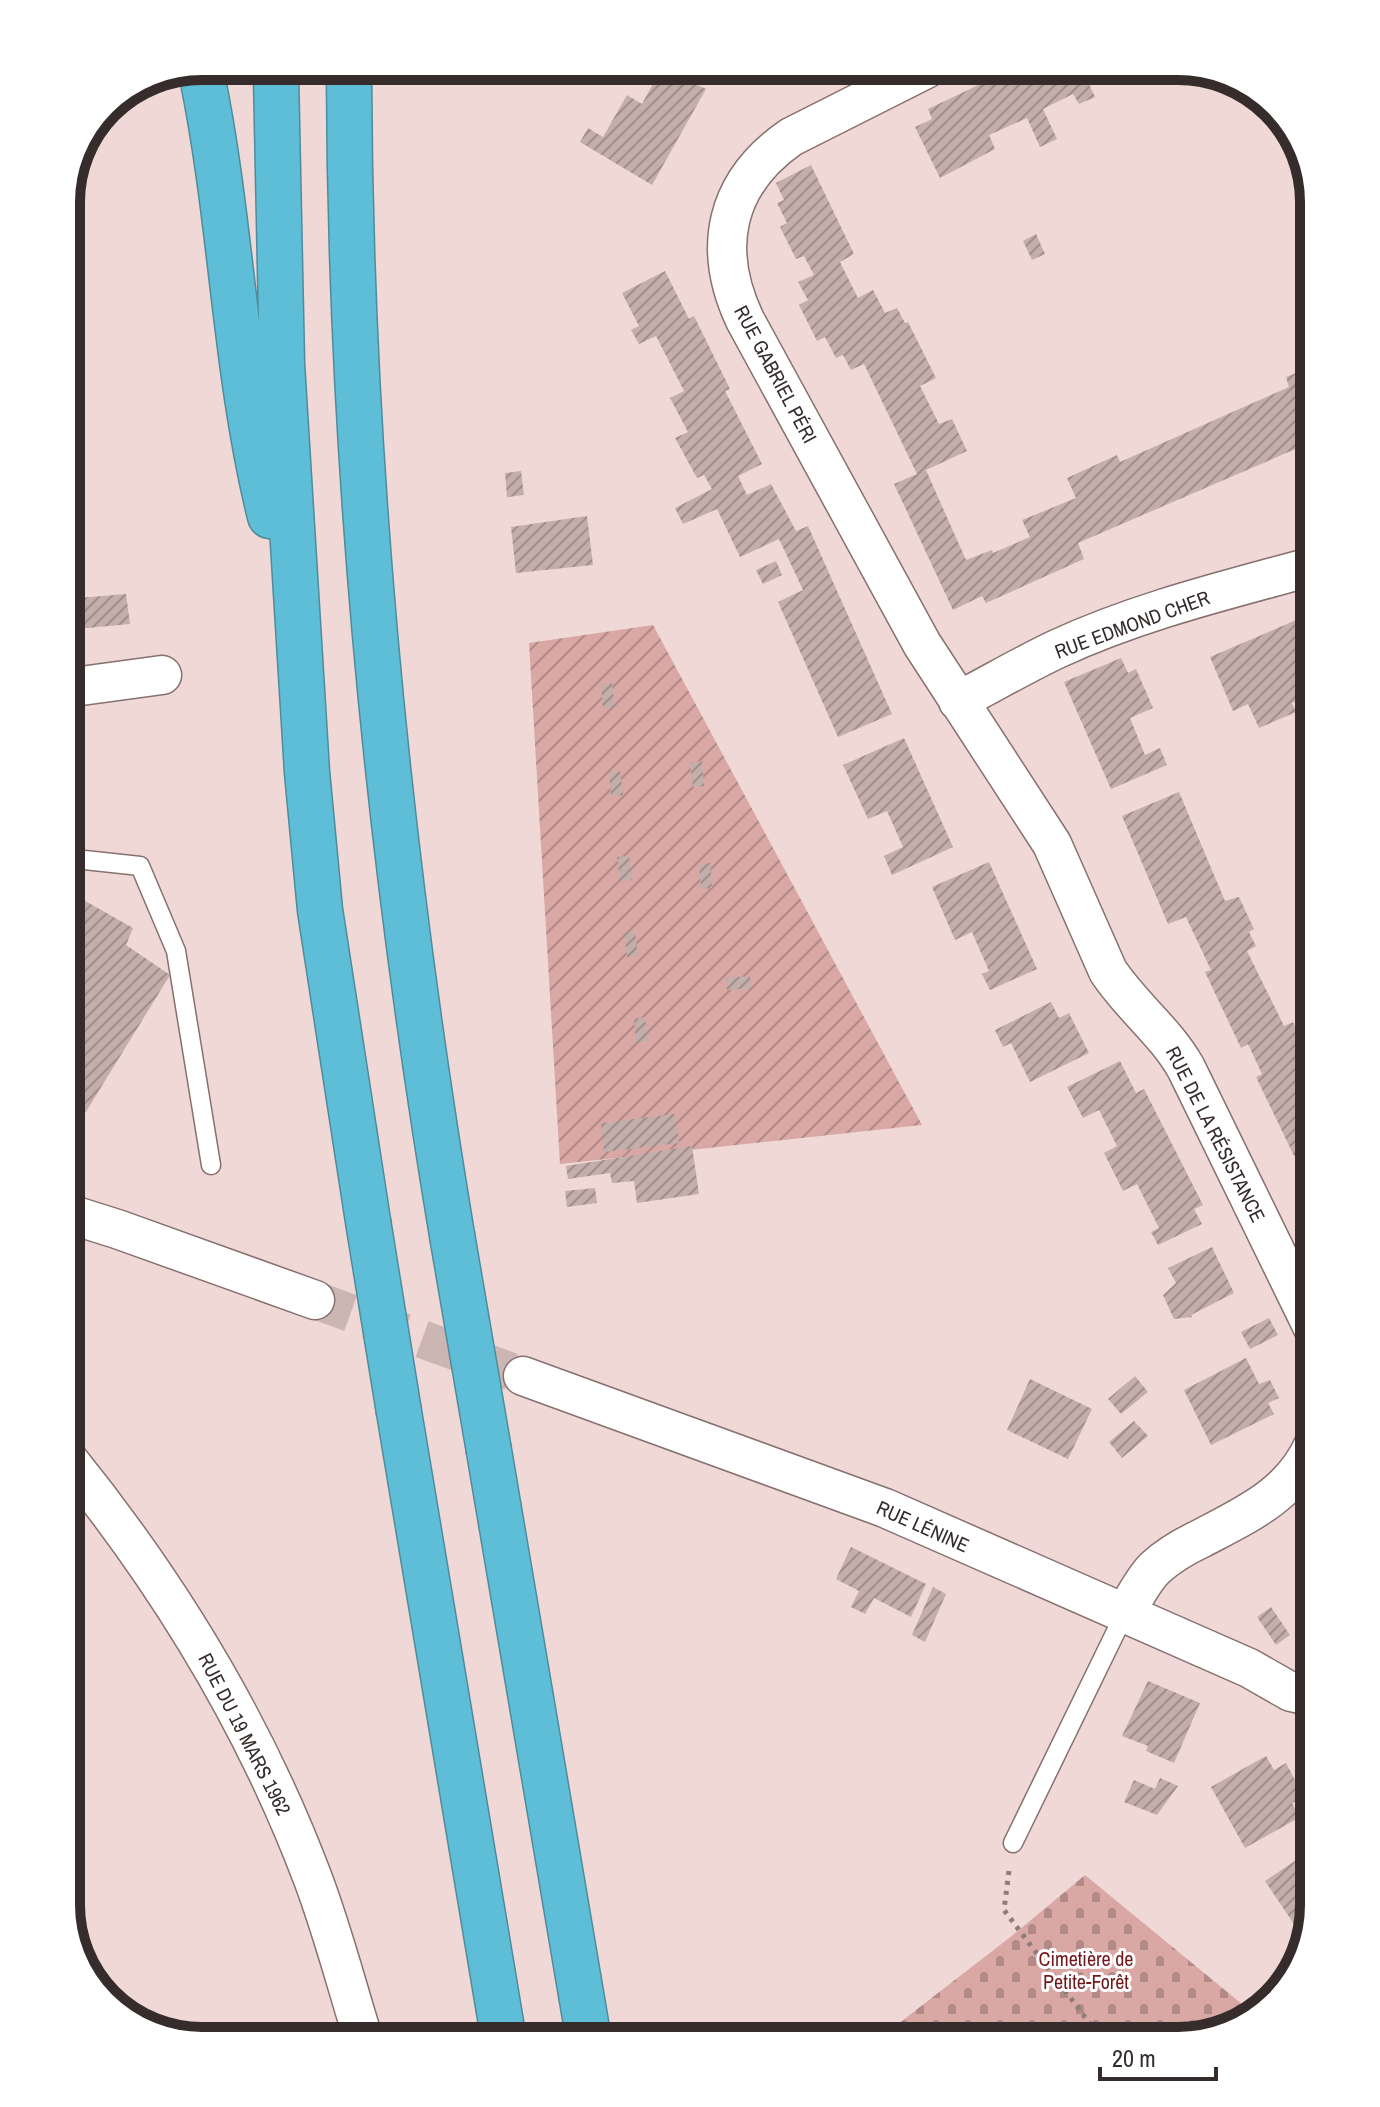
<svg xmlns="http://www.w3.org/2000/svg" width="1380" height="2107" font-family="'Archivo Narrow',sans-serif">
	<defs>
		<pattern id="cemetery-stones" width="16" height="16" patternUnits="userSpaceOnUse" patternTransform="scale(2)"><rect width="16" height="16" fill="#d9a8a4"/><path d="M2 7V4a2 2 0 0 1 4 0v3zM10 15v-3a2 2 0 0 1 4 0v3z" fill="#b18986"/></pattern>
		<pattern id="garden-furrows" width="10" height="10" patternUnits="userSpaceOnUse" patternTransform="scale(2)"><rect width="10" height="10" fill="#d9a8a4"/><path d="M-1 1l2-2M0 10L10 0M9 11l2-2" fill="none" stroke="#b18986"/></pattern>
		<pattern id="building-hatch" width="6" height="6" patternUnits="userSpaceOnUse" patternTransform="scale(2)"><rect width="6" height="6" fill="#c4aeab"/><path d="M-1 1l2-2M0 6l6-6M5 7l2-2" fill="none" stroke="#a08e8b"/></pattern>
	</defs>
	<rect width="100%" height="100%" fill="#f0d8d6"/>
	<path fill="url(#cemetery-stones)" d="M1085,1875l169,139 -15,13 -61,14h-302l137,-106z"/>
	<path fill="url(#garden-furrows)" d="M653,625l269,500 -362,39 -31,-521z"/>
	<path fill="url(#building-hatch)" d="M1125,67l-36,17 6,13 -16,7 -6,-10 -30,15 14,30 -17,8 -13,-29 -38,17 6,14 -55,29 -25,-51 17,-8 -4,-10 86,-41z
		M660,71h45l-8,14 9,4 -54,96 -72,-43 8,-14 15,9 24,-42 15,9z
		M811,165l43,89 -14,8 18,36 15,-8 12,23 12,-5 8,15 3,-1 28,56 -16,8 19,38 13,-5 15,32 -41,19 40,90 26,-10 1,3 37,-16 -8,-17 54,-22 -9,-20 50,-23 3,7 169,-75 -3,-10 15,-6 -1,-3 14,-6v79l-236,102 6,16 -98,44 -4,-7 -29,14 -59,-126 23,-10 -53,-110 -13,6 -8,-15 -7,3 -11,-21 -8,4 -18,-36 9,-5 -10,-18 16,-7 -10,-19 -8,3 -16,-32 7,-4 -10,-20 7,-3 -8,-17z
		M1036,234l9,20 -13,6 -9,-19z
		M665,271l24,48 5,-3 36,73 -5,2 37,73 -24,12 9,19 24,-11 25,47 12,-5 84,188 -54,23 -60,-135 25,-12 -24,-51 -39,18 -23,-48 -34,15 -8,-16 37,-19 -8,-14 -7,3 -22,-40 13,-6 -18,-34 14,-7 -28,-55 -17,8 -8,-14 8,-4 -17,-33z
		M1314,290v31l-12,-26z
		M521,471l3,24 -17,2 -2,-24z
		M587,516l6,49 -77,8 -5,-46z
		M776,561l6,14 -19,9 -7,-14z
		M126,594l4,30 -64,6v-31z
		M1301,618l9,19 4,-2v59l-22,9 4,9 -37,16 -11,-24 -15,7 -23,-54z
		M1121,658l7,15 8,-4 17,39 -23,10 15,37 15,-7 7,17 -56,24 -47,-107z
		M612,683l3,24 -12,2 -2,-25z
		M904,738l49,109 -61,28 -8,-19 19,-9 -16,-36 -19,8 -25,-54z
		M702,761l2,25 -11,1 -3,-24z
		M620,771l3,24 -12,1 -2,-24z
		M1179,792l46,109 14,-4 15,32 -5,3 7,14 -9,5 37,75 9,-4 13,28 -8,4 16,33v88l-12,-23 -8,4 -38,-79 6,-3 -14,-30 -7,4 -36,-76 6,-2 -25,-53 -18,7 -46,-108z
		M629,856l3,24 -12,1 -3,-24z
		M989,862l48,107 -47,21 -8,-16 7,-3 -17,-39 -17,8 -23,-53z
		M710,863l2,25 -11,1 -2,-24z
		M66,890l67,38 -7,17 44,30 -86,140 -18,-10z
		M635,932l3,24 -11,1 -3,-24z
		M750,976l1,12 -24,2 -1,-12z
		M1051,1002l8,16 10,-5 20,40 -59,29 -19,-39 -8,4 -8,-17z
		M645,1017l3,24 -12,2 -2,-24z
		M1120,1061l16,32 8,-4 59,116 -9,4 8,15 -44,21 -7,-13 8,-4 -22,-44 -14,7 -19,-38 13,-7 -18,-36 -16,8 -16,-31z
		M675,1114l4,29 -75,9 -3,-29z
		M692,1146l7,48 -62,9 -3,-22 -22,2 -2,-10 -42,6 -2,-13z
		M595,1188l2,15 -30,4 -2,-16z
		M1212,1247l22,46 -43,22 1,2 -18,2 -11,-24 13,-12 -8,-15z
		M1269,1318l9,17 -28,14 -9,-17z
		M1246,1358l13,26 11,-4 9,18 -11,5 6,11 -63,31 -27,-55z
		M1135,1376l13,16 -27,22 -13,-15z
		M1030,1379l62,30 -24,50 -61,-29z
		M1134,1421l14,15 -26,22 -13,-16z
		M851,1547l75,37 -15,33 -37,-19 -9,16 -14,-7 8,-16 -23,-12z
		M933,1587l13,7 -21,48 -13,-7z
		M1271,1607l19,28 -14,10 -19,-28z
		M1148,1681l52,22 -26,60 -28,-12 2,-5 -26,-10z
		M1266,1756l8,14 12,-7 18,34 -12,6 8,14 -55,31 -34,-61z
		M1160,1778l18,8 -21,29 -33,-13 10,-22 21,9z
		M1314,1848v57l-10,34 -39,-58z"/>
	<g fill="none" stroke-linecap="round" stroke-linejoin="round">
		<path stroke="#cbb6b4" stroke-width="38" stroke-dasharray="38 19" stroke-linecap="butt" d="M315,1300l208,76"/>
		<g stroke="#86716f" stroke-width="21">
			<path id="service" d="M66,858l74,8 36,85 35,214
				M1013,1843l111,-228"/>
		</g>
		<g stroke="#86716f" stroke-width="41">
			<path id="minor" d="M926,69l-135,68c-66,46 -80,111 -46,183l177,324 130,200 56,127c23,35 57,60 78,97l128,262
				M66,688l96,-13
				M958,701c33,-17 65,-36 99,-52 82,-38 170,-59 257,-83
				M66,1213l51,16 198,71
				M523,1376l362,132 364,160 42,24 23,5
				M66,1457c103,127 189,268 247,422 20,53 34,108 51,162
				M1124,1615c10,-16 18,-34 31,-47 14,-13 30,-22 47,-30 46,-24 90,-44 112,-94"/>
		</g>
		<g stroke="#508b9b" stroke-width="47">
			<path id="motorway" d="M349,74c1,390 39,777 103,1161
				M276,75l6,289 25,408 13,138 48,311
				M202,76c30,145 32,295 68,440
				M399,1412l105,629
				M489,1451l100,590"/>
		</g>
		<path stroke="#8d7d7c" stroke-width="5" stroke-dasharray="4 6" stroke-linecap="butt" d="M1009,1871l-5,39 99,131"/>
		<use href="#service" stroke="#fff" stroke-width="18"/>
		<use href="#minor" stroke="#fff" stroke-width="38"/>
		<use href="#motorway" stroke="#5fbed7" stroke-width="44"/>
		<g stroke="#508b9b" stroke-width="47" stroke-linecap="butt">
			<path id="motorway-bridge" d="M368,1221l31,191
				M452,1235l37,216"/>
		</g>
		<use href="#motorway-bridge" stroke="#5fbed7" stroke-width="44"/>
	</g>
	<g text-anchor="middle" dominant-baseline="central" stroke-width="6" stroke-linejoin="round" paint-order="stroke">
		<g font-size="20" fill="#352c2b" stroke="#fff">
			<text transform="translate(776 374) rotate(62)">RUE GABRIEL PÉRI</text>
			<text transform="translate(1132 624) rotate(-20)">RUE EDMOND CHER</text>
			<text transform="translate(1216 1134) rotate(63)">RUE DE LA RÉSISTANCE</text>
			<text transform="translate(923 1526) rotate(24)">RUE LÉNINE</text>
			<text transform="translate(245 1734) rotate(63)">RUE DU 19 MARS 1962</text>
		</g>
		<g font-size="20" fill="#72171a" stroke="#fff">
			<text x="1086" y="1958">Cimetière de<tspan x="1086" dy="23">Petite-Forêt</tspan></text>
		</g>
	</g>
	<path d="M0 0H1380V2107H0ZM202 80H1178A122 122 0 0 1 1300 202V1905A122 122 0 0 1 1178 2027H202A122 122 0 0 1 80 1905V202A122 122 0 0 1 202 80Z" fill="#fff" fill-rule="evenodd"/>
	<path fill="none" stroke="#352c2b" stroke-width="10" d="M202 80H1178A122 122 0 0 1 1300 202V1905A122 122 0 0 1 1178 2027H202A122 122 0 0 1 80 1905V202A122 122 0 0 1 202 80Z"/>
	<path d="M1100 2067v12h116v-12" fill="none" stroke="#352c2b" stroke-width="4"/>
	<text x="1112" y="2067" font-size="24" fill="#352c2b" stroke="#ffffff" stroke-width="6" paint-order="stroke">20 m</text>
</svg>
